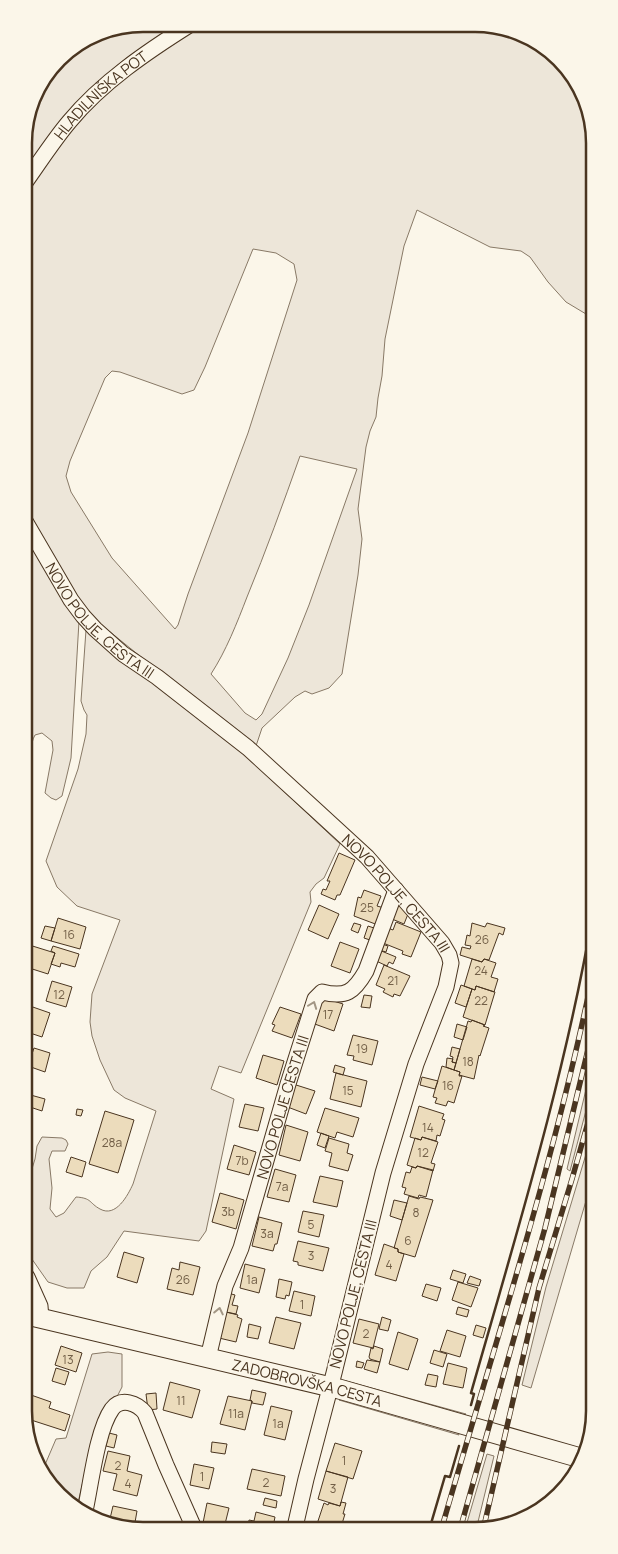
<svg xmlns="http://www.w3.org/2000/svg" width="618" height="1554" font-family="Manrope,sans-serif">
	<rect width="100%" height="100%" fill="#fbf6e9"/>
	<path fill="#ede6d9" stroke="#887966" fill-rule="evenodd" d="M143,24h36c-22,14 -47,28 -67,46 -33,30 -60,67 -88,102v-37l12,-45 28,-36 34,-21z
		M202,24l296,2 56,28 36,58 1,205 -25,-15 -18,-20 -18,-25 -9,-6 -31,-4 -73,-37 -13,36 -19,93 -3,37 -4,22 -2,19 -6,14 -4,16 -8,62 4,30 -4,36 -16,99 -13,14 -17,6 -7,-3 -10,6 -33,31 -7,21 -156,-126 -27,-30 -47,-83 -1,-316 31,-44 30,-37 25,-26 36,-28zM253,249l23,4 18,11 3,16 -49,153 -60,161 -10,31 -3,4 -63,-71 -41,-66 -5,-16 4,-15 35,-83 7,-7 8,1 62,22 12,-4 11,-23zM300,456l57,13 -48,136 -21,53 -26,56 -6,6 -11,-7 -34,-39c15,-23 26,-51 36,-77 19,-46 36,-93 53,-141z
		M25,532l54,89 -8,137 -9,38 -6,4 -5,-2 -6,-5 8,-43 -1,-9 -10,-8 -7,2c-6,10 -2,23 -9,36z
		M86,630l70,52 89,73 95,89 -16,34 -8,6 -6,8 1,10 -70,171 -22,-7 -8,23 23,10 -28,132 -7,10 -75,-10 -17,26 -16,14 -7,17h-17l-19,-6 -21,-30v-67l8,-26 2,-13 5,-9 20,1 4,2 2,4 -3,7h-13l-3,8 3,29 -2,21 6,8 8,-4 12,-16c16,1 13,6 24,12 16,9 28,-14 33,-25l23,-73 -31,-13 -11,-8 -14,-30 -8,-24 -2,-14 2,-28 28,-74 -43,-14 -20,-19 -11,-26 32,-92 8,-35 1,-19 -3,-5 -3,-9z
		M593,1060v24l-23,87 -3,-2z
		M593,1131v46l-62,211 -9,-3 24,-98z
		M108,1352l14,2v33l-31,60 -14,60 -13,-7 -20,-33 12,-28 10,-1 26,-84z
		M346,1381l120,33 -6,3 -109,-32z
		M342,1399l115,31 2,5 -120,-35z
		M487,1454l7,2 -17,70h-11z"/>
	<path fill="#ecdcbc" stroke="#4a3520" d="M339,853l16,7 -15,35h-3l-2,5 -14,-6 2,-5 3,1 4,-9h-3z
		M364,890l17,6 -4,10 7,2 -6,17 -24,-9 4,-19 3,1z
		M319,905l20,9 -11,25 -20,-9z
		M401,905l7,9 -4,10 -12,-5 5,-13z
		M58,918l28,9 -6,22 -29,-8z
		M396,922l25,10 -10,25 -9,-3 1,-3 -20,-8 5,-15 5,2z
		M354,923l7,2 -3,8 -7,-3z
		M472,923l13,4 2,-4 18,5 -2,7 -4,-2 -10,27 -5,-1 -2,3 -22,-7 2,-8 8,2 1,-3 -6,-1 2,-10 3,1z
		M45,926l10,2 -4,13 -10,-3z
		M368,926l9,3 -4,12 -9,-3z
		M340,942l19,7 -9,24 -19,-7z
		M26,944l29,9 -7,21 -22,-7z
		M382,944l6,2 -2,6 -7,-2z
		M53,946l26,8 -4,13 -14,-4 -1,4 -9,-3 4,-11 -4,-2z
		M379,950l17,7 -3,7 -4,-2 -2,4 -13,-6z
		M472,959l10,3 2,-3 12,4 -5,14 7,2 -4,13 -18,-6 -1,4 -11,-4z
		M384,965l26,11 -10,20 -6,-2 -1,3 -10,-5 2,-3 -9,-4z
		M52,981l20,6 -6,20 -20,-6z
		M461,985l11,4 -6,18 -11,-4z
		M476,986l19,6 -10,33 -22,-8 9,-28 3,1z
		M364,995l8,1 -2,12 -9,-1z
		M321,997l22,7 -9,27 -22,-8z
		M27,1005l23,8 -8,24 -15,-5z
		M280,1007l21,7 -9,24 -20,-7 3,-6 -3,-1z
		M472,1020l13,5 -2,1 6,2 -9,28 -1,-1 -5,24 -15,-4 1,-3 -6,-2 14,-49 3,1z
		M457,1024l10,3 -4,13 -9,-3z
		M353,1035l25,6 -6,24 -19,-5 1,-4 -7,-1z
		M452,1047l8,2 -4,14 -4,-1 1,-5 -3,-1z
		M34,1048l16,5 -5,19 -17,-6z
		M263,1055l21,6 -7,24 -21,-7z
		M447,1058l6,1 -1,3 4,1 -2,7 -8,-3z
		M335,1065l10,3 -2,7 -10,-3z
		M442,1066l18,6 -1,4h3l-8,27 -6,-2 -2,5 -11,-3 2,-5 -4,-1z
		M336,1073l31,8 -6,26 -31,-8z
		M422,1077l16,4 -3,8 -15,-4z
		M293,1084l22,7 -9,23 -21,-8z
		M27,1094l18,5 -3,12 -15,-5z
		M245,1104l19,4 -6,23 -19,-4z
		M419,1106l25,8 -2,5 3,1 -5,16 -3,-1 -1,6 -14,-4 -1,3 -11,-3z
		M325,1108l34,10 -6,19 -16,-5 -2,6 -18,-6z
		M77,1109l6,1 -2,6 -5,-1z
		M105,1111l29,9 -16,53 -29,-9z
		M27,1113l4,1 -4,14z
		M286,1125l22,7 -8,29 -21,-6z
		M321,1133l8,3 -4,12 -8,-3z
		M422,1137l16,5 -7,21 4,1 -2,7 -16,-5 -1,2 -9,-3 8,-27 6,2z
		M329,1138l20,6 -2,9 6,2 -5,16 -19,-5 3,-13 -7,-2z
		M234,1145l22,7 -7,23 -22,-6z
		M71,1157l15,5 -4,15 -16,-5z
		M417,1166l16,4 -7,27 -7,-2 -1,3 -14,-4 2,-6 -4,-1 4,-15 4,1 2,-6 4,1z
		M275,1169l21,6 -7,27 -22,-5z
		M320,1176l23,5 -6,26 -24,-5z
		M220,1193l24,7 -8,29 -24,-7z
		M409,1196l10,3 1,-2 13,3 -18,57 -17,-5v-3l-4,-1z
		M394,1200l13,3 -5,17 -12,-4z
		M303,1211l21,4 -5,22 -21,-5z
		M259,1217l23,6 -5,21h-2l-2,7 -21,-5z
		M298,1241l31,7 -6,23 -25,-6v-3l-5,-1z
		M384,1244l14,5v3l6,2 -8,27 -21,-6z
		M124,1252l20,6 -7,25 -20,-6z
		M180,1262l20,5 -7,28 -26,-6 5,-21 7,2z
		M245,1264l20,5 -6,24 -19,-5z
		M453,1270l13,4 -3,9 -13,-4z
		M470,1276l11,4 -2,6 -12,-3z
		M279,1279l13,3 -3,14 -3,-1 -1,4 -9,-2z
		M458,1282l20,6 -7,19 -19,-7z
		M426,1284l15,4 -4,13 -15,-5z
		M294,1291l21,5 -4,20 -22,-5z
		M228,1293l7,2 -3,10 6,1 -2,8 -10,-2z
		M458,1307l11,3 -2,7 -11,-3z
		M226,1312l12,3 -1,2 5,2 -6,23 -17,-4z
		M276,1317l25,6 -7,26 -25,-6z
		M382,1317l9,3 -3,11 -9,-2z
		M359,1319l20,5 -6,24 -20,-5z
		M249,1324l12,3 -3,12 -11,-2z
		M476,1325l10,3 -3,10 -10,-3z
		M447,1330l19,6 -6,21 -20,-6z
		M398,1332l20,7 -10,31 -19,-6z
		M61,1346l21,7 -6,19 -21,-7z
		M374,1346l9,3 -3,13 -10,-3 -1,-2 2,-9 2,1z
		M434,1350l13,4 -4,13 -13,-4z
		M367,1360l13,2 -3,11 -13,-4z
		M357,1361l7,2 -2,5 -6,-1z
		M448,1363l19,5 -4,20 -20,-4z
		M56,1368l13,4 -4,13 -13,-4z
		M428,1374l10,2 -2,11 -11,-2z
		M170,1382l30,8 -8,28 -29,-8z
		M252,1390l14,3 -3,12 -11,-2v-2l-2,-1z
		M156,1393l1,16 -9,1 -2,-16z
		M31,1395l20,7 -2,6 21,7 -5,16 -37,-12v-15z
		M228,1396l24,5 -7,29 -25,-6z
		M271,1406l21,5 -7,29 -21,-5z
		M109,1433l8,2 -3,13 -8,-2z
		M212,1442l15,2 -2,10 -14,-2z
		M335,1443l27,8 -9,28 -27,-8z
		M108,1451l22,5 -3,15 15,4 -5,21 -24,-6 4,-16 -14,-3z
		M194,1464l20,4 -5,21 -19,-4z
		M252,1469l33,7 -4,20 -34,-7z
		M326,1471l22,6 -8,29 -22,-7z
		M265,1498l12,3 -1,7 -13,-3z
		M341,1502l5,1 -3,11h2l-4,13h-25l8,-24 4,2 1,-2 11,3z
		M207,1503l22,5 -5,20h-22z
		M113,1506l24,5 -3,17h-14l-11,-5z
		M256,1512l19,5 -2,10h-25l1,-7 5,1z"/>
	<g fill="none" stroke-linecap="round" stroke-linejoin="round">
		<g stroke="#4a3520" stroke-width="17">
			<g id="minor">
				<path id="s1" d="M24,184c15,-21 29,-43 45,-62 33,-40 79,-71 122,-98"/>
				<path id="s2" d="M25,521l46,79 12,16 12,13 28,25 34,23 91,71 70,64 49,45 75,86 7,12 2,8 -5,24 -30,77 -33,109 -49,200 -28,106 -11,48"/>
				<path d="M27,1277l13,29 1,12"/>
				<path id="s3" d="M208,1358l17,-72 16,-38 47,-164 27,-85 7,-7c24,6 32,0 44,-21l30,-81"/>
				<path d="M85,1511c6,-27 12,-81 27,-102 9,-12 25,-6 33,4l21,52 28,63"/>
			</g>
		</g>
		<g stroke="#4a3520" stroke-width="21">
			<g id="major">
				<path id="s4" d="M27,1315l312,74 245,70"/>
			</g>
		</g>
		<use href="#minor" stroke="#fbf6e9" stroke-width="15"/>
		<use href="#major" stroke="#fbf6e9" stroke-width="19"/>
		<g stroke="#4a3520" stroke-width="5.5">
			<path id="rail" d="M461,1526l84,-298 48,-199
				M484,1526l55,-238 33,-109 21,-74
				M442,1527c53,-184 113,-367 151,-554"/>
		</g>
		<use href="#rail" stroke="#fbf6e9" stroke-width="4" stroke-dasharray="11" stroke-linecap="butt"/>
		<path stroke="#4a3520" stroke-width="2.5" d="M471,1405l3,-11 -3,-1c45,-158 94,-317 122,-480
			M430,1527l15,-51 5,1 9,-31"/>
	</g>
	<defs><path id="oneway-chevron" d="M-2-3.5L2.5 0L-2 3.5" fill="none" stroke-width="1.6" stroke-linecap="round" stroke-linejoin="round" transform="scale(1.25)"/></defs>
	<g stroke="#a29684">
		<use href="#oneway-chevron" transform="translate(313 1005) rotate(-69)"/>
		<use href="#oneway-chevron" transform="translate(219 1311) rotate(-78)"/>
	</g>
	<g text-anchor="middle" dominant-baseline="central" stroke-width="4" stroke-linejoin="round" paint-order="stroke">
		<g font-size="12" fill="#725f47">
			<text x="367" y="907">25</text>
			<text x="69" y="934">16</text>
			<text x="482" y="939">26</text>
			<text x="481" y="970">24</text>
			<text x="393" y="980">21</text>
			<text x="59" y="994">12</text>
			<text x="481" y="1000">22</text>
			<text x="328" y="1014">17</text>
			<text x="362" y="1048">19</text>
			<text x="468" y="1061">18</text>
			<text x="448" y="1085">16</text>
			<text x="348" y="1090">15</text>
			<text x="428" y="1127">14</text>
			<text x="112" y="1142">28a</text>
			<text x="423" y="1152">12</text>
			<text x="242" y="1160">7b</text>
			<text x="282" y="1186">7a</text>
			<text x="228" y="1211">3b</text>
			<text x="416" y="1212">8</text>
			<text x="311" y="1224">5</text>
			<text x="267" y="1233">3a</text>
			<text x="408" y="1240">6</text>
			<text x="311" y="1255">3</text>
			<text x="389" y="1264">4</text>
			<text x="183" y="1279">26</text>
			<text x="252" y="1279">1a</text>
			<text x="302" y="1304">1</text>
			<text x="366" y="1333">2</text>
			<text x="68" y="1359">13</text>
			<text x="181" y="1400">11</text>
			<text x="236" y="1413">11a</text>
			<text x="278" y="1423">1a</text>
			<text x="344" y="1460">1</text>
			<text x="118" y="1465">2</text>
			<text x="202" y="1476">1</text>
			<text x="266" y="1482">2</text>
			<text x="128" y="1483">4</text>
			<text x="333" y="1488">3</text>
		</g>
		<g font-size="15" fill="#4a3520" stroke="#fbf6e9">
			<text stroke="none"><textPath href="#s1" startOffset="118">HLADILNIŠKA POT</textPath></text>
			<text stroke="none"><textPath href="#s2" startOffset="126">NOVO POLJE, CESTA III</textPath></text>
			<text stroke="none"><textPath href="#s2" startOffset="531">NOVO POLJE, CESTA III</textPath></text>
			<text stroke="none"><textPath href="#s3" startOffset="262">NOVO POLJE CESTA III</textPath></text>
			<text transform="translate(353 1294) rotate(-76)">NOVO POLJE, CESTA III</text>
			<text stroke="none"><textPath href="#s4" startOffset="288">ZADOBROVŠKA CESTA</textPath></text>
		</g>
	</g>
	<path d="M0 0H618V1554H0ZM143 32H475A111 111 0 0 1 586 143V1411A111 111 0 0 1 475 1522H143A111 111 0 0 1 32 1411V143A111 111 0 0 1 143 32Z" fill="#fbf6e9" fill-rule="evenodd"/>
	<path fill="none" stroke="#4a3520" stroke-width="2.5" d="M143 32H475A111 111 0 0 1 586 143V1411A111 111 0 0 1 475 1522H143A111 111 0 0 1 32 1411V143A111 111 0 0 1 143 32Z"/>
</svg>
